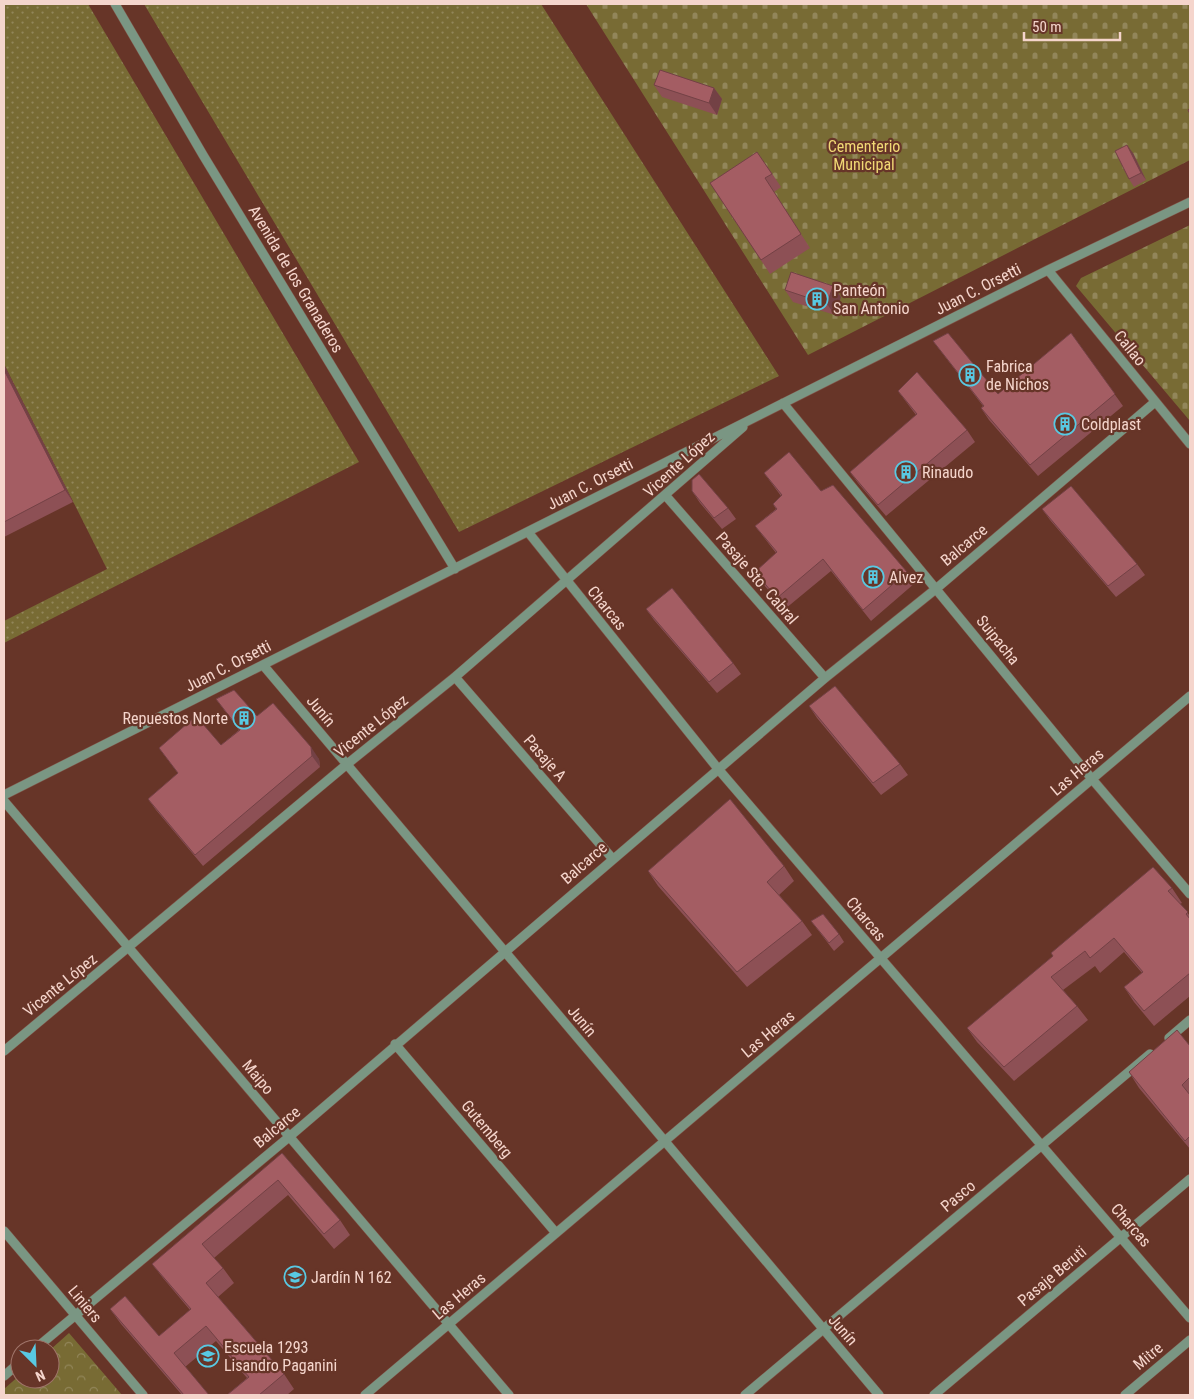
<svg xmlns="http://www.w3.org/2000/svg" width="1194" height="1399" font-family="'Roboto Condensed',sans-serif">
	<defs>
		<pattern id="grass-dots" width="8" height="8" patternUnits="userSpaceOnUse" patternTransform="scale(1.25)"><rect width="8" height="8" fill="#786b34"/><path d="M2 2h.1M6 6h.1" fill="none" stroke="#92865a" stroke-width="1.8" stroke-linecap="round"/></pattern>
		<pattern id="cemetery-stones" width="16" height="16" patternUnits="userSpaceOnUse" patternTransform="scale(1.25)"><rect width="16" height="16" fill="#786b34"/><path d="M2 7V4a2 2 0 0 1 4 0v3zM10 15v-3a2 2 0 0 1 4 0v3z" fill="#92865a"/></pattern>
		<pattern id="park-crowns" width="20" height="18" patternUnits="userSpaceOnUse" patternTransform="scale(1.25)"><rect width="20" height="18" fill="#786b34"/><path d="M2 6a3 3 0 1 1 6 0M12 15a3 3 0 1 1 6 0" fill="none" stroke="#92865a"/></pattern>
	</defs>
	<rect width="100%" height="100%" fill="#673528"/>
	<path fill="url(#grass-dots)" d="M4,4h84l271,458 -355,181v-22l103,-52 -103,-205z
		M144,4h397l238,372 -320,156z"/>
	<path fill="url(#cemetery-stones)" d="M586,4h604v156l-382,195z
		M1190,225v196l-114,-135 5,-8z"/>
	<path fill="url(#park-crowns)" d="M69,1333l53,62h-118v-6l16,-14v4h30v-29z"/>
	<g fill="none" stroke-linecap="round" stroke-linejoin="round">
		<g stroke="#815246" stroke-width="10">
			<path id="minor" d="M115,4l88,151 252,414
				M1048,270l142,174
				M783,403l309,376 98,115
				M666,496l159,182
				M528,532l191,238 471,548
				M263,665l616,730
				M455,677l157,181
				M4,795l1044,-525 142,-68
				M4,801l505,594
				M1169,1038l21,-18
				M395,1044l161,189
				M4,1051l342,-286 109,-88 288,-250
				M4,1231l139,164
				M35,1349l254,-212 536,-459 112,-90 218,-186
				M4,1376l16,-14
				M365,1395l825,-699
				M745,1395l405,-341
				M934,1395l256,-216
				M1125,1395l65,-55"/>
		</g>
		<use href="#minor" stroke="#7a9683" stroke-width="9"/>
	</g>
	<path fill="#8d5055" d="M654,85l60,3 8,11 -5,16 -55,-18z
		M1133,153l13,27 -12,7 -5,-8z
		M767,166l14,21 -7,5 36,56 -40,26 -60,-91z
		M833,286l8,11 -6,18 -42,-13 -8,-12z
		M1071,333l52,73 -85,70 -49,-56 -8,-12 2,-2 -50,-65 65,53z
		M4,365l69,137 -69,35z
		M898,391l69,39 8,12 -89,74 -28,-33 -8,-11 66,-57z
		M764,473l57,18 86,81 8,11 -44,38 -40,-50 -46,38 -22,-25 -8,-12 21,-19 -21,-27 21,-17 -3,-5 8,-8z
		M692,491l36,17 8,11 -14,10 -22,-26z
		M1042,509l95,55 8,11 -29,22 -66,-77z
		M646,609l87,54 8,11 -24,19 -63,-73z
		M216,699l41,17 62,43 1,8 -117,99 -47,-56 -8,-11 30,-26 -19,-25 62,-3 18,-15z
		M809,706l91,58 8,11 -27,20 -64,-77z
		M784,866l10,15 -15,14 23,26 10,14 -65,52 -89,-101 -10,-15z
		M1172,888l10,15 -2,1 10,12v80l-36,30 -20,-24 -10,-15 18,-14 -18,-21 -24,21 -5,-7 -32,24 14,16 11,14 -74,61 -37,-39 -10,-14z
		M811,921l28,13 5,8 -10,9z
		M1190,1046v103l-51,-61 -10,-16z
		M282,1153l58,67 10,15 -16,14 -46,-54 -74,63 9,10 11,15 -16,14 66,77 10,15 -7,6h-60l20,-17 -31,-37 -31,26 24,28h-27l-61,-71 -11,-15 49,27 31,-26 -27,-32 -11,-14z"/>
	<path fill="#734145" d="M714,88l8,11 -5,16 -8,-12z
		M1127,145l6,8 13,27 -5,-7z
		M833,286l8,11 -6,18 -8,-11z
		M4,365l69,137 -8,-12 -61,-120z
		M311,747l8,12 1,8 -8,-11z"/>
	<path fill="#a45d63" stroke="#734145" d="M660,70l54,18 -5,15 -55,-18z
		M1190,108v6l-2,-4z
		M1127,145l14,28 -12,6 -14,-28z
		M757,152l15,22 -7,4 36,56 -40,26 -51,-77z
		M791,272l42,14 -6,18 -42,-14z
		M948,333l50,61 73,-61 44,61 -85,71 -49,-57 3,-2 -51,-65z
		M4,370l61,120 -61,32z
		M917,372l50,58 -89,75 -28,-33 67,-58 -19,-23z
		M789,452l32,39 12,-6 74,87 -44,38 -40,-51 -46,39 -22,-26 22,-20 -22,-26 22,-17 -4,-5 9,-9 -18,-22z
		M699,474l29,34 -14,10 -22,-27v-11z
		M1071,486l66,78 -29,22 -66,-77z
		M672,588l61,75 -24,19 -63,-73z
		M835,686l65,78 -27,19 -64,-77z
		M234,690l23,26 16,-13 38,44 1,9 -117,99 -47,-56 30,-26 -19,-25 37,-32 25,29 19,-15 -24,-31z
		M730,799l54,67 -17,16 35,39 -65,51 -89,-101z
		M1153,867l19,21 -4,3 20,21 -2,2 4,5v54l-46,38 -20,-24 19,-15 -29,-34 -24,20 -5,-7 -34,26 26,29 -73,61 -37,-39 86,-72 -2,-3z
		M823,914l16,20 -10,9 -18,-22z
		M1177,1030l13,16v31l-8,8 8,10v41l-5,5 -56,-69z
		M282,1153l58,67 -16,14 -46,-54 -76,64 21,24 -17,15 78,91 -25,21h-32l22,-18 -43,-51 -32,27 35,42h-25l-74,-86 15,-13 34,40 32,-27 -39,-45z"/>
	<defs>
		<g id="building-ring" transform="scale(1.125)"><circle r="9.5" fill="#673528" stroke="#58c9e3" stroke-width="1.5"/><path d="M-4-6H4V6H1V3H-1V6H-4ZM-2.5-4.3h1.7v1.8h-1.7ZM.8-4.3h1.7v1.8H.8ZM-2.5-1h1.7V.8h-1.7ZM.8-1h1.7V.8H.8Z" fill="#58c9e3"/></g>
		<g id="school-ring" transform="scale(1.125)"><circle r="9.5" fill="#673528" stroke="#58c9e3" stroke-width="1.5"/><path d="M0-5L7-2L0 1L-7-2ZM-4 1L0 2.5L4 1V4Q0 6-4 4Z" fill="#58c9e3"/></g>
	</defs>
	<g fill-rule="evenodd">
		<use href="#building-ring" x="817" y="299"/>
		<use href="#building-ring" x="970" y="375"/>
		<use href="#building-ring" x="1065" y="424"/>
		<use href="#building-ring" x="906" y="472"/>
		<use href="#building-ring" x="873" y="577"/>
		<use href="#building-ring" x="244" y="718"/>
		<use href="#school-ring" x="295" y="1277"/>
		<use href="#school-ring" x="208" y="1356"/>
	</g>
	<g text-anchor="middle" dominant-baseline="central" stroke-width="4.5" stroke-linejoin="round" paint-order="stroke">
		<g font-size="16" fill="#f1d975" stroke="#673528">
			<text x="864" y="146">Cementerio<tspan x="864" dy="18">Municipal</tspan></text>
		</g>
		<g font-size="16" fill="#f5d5cc" stroke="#673528">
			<text transform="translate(296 279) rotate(59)">Avenida de los Granaderos</text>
			<text transform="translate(978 289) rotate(-27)">Juan C. Orsetti</text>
			<text transform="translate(1130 348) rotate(51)">Callao</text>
			<text transform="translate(679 464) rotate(-42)">Vicente López</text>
			<text transform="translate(590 484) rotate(-27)">Juan C. Orsetti</text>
			<text transform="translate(964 545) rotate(-40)">Balcarce</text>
			<text transform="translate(757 578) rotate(49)">Pasaje Sto. Cabral</text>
			<text transform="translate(607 608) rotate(51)">Charcas</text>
			<text transform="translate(998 640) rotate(51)">Suipacha</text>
			<text transform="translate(228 666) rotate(-27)">Juan C. Orsetti</text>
			<text transform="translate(321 711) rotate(50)">Junín</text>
			<text transform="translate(371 726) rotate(-39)">Vicente López</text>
			<text transform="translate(545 758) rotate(49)">Pasaje A</text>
			<text transform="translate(1077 772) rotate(-40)">Las Heras</text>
			<text transform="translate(584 863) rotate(-41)">Balcarce</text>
			<text transform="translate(866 919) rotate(50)">Charcas</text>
			<text transform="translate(60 985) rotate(-39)">Vicente López</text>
			<text transform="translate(582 1021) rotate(50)">Junín</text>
			<text transform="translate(768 1034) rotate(-40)">Las Heras</text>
			<text transform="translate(258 1077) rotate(50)">Maipo</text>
			<text transform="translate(277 1127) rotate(-40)">Balcarce</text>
			<text transform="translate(487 1129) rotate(50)">Gutemberg</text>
			<text transform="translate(958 1196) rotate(-40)">Pasco</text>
			<text transform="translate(1131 1225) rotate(49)">Charcas</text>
			<text transform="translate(1052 1276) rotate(-40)">Pasaje Beruti</text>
			<text transform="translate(459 1296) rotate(-40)">Las Heras</text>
			<text transform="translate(85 1304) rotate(50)">Liniers</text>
			<text transform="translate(843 1330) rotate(49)">Junín</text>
			<text transform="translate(1148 1356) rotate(-40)">Mitre</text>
		</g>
		<g font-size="16" fill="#f5d5cc" stroke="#673528" text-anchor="start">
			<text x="833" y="290">Panteón<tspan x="833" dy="18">San Antonio</tspan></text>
			<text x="986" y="366">Fabrica<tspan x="986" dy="18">de Nichos</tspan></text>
			<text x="1081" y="424">Coldplast</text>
			<text x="922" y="472">Rinaudo</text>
			<text x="889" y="577">Alvez</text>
			<text x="228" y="718" text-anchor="end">Repuestos Norte</text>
			<text x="311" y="1277">Jardín N 162</text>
			<text x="224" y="1347">Escuela 1293<tspan x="224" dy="18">Lisandro Paganini</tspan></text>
		</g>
	</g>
	<rect width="1194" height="1399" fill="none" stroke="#f5d5cc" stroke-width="10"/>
	<g transform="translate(35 1364) rotate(156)"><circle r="24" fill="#673528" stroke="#a0756a"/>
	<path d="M0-4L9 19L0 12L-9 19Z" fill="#58c9e3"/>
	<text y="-8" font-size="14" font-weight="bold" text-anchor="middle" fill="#f5d5cc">N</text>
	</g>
	<path d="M1024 32v8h96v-8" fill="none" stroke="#f5d5cc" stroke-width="2.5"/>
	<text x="1032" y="32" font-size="15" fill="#f5d5cc" stroke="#673528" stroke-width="4" paint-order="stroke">50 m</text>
</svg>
